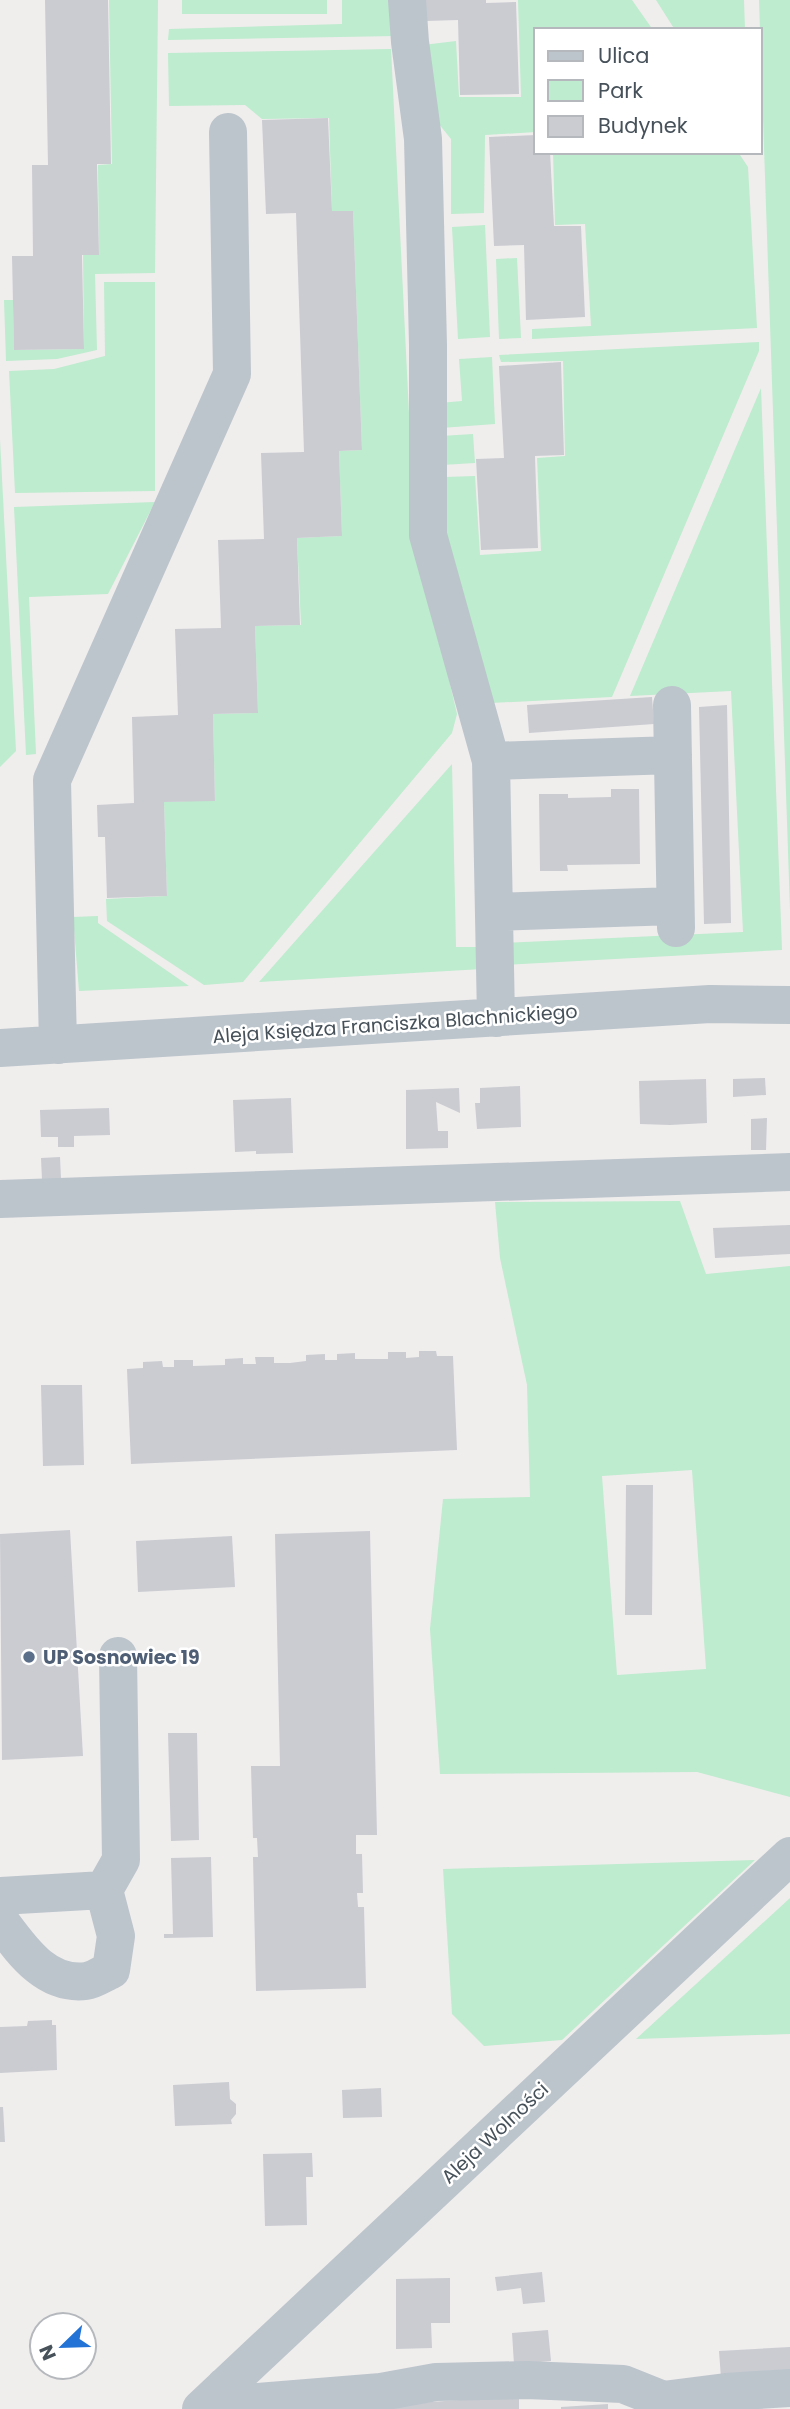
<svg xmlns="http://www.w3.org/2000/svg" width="790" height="2409" font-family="Poppins,sans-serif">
	<rect width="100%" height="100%" fill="#f0eded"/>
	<path fill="#bdecce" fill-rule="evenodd" d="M109,0h49l-3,273 -60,1 2,76 -40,9 -51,2 -2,-61h9l1,50 70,-1 -1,-94h16l-1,-90 14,-1z
		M182,0h145v14h-145z
		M342,0h53l1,36 -228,4 1,-11 173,-5z
		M518,0h114l21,30h-117v102l-51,3 -1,78 -33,1v-75l-25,-31 -3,-63 33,-4 3,56h62z
		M656,0h88l1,30h-70z
		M759,0h31v910l-30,-880z
		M391,49l24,486 42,179 -5,19 -209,249 -39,3 -97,-64 -1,-22 61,-3 -3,-94 51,-2 -2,-86 45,-1 -3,-87 46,-1 -4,-87 45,-2 -3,-85 23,-1 -9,-239h-21l-3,-93 -67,1 -17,-14 -76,1 -1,-53z
		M553,152h185l10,15 9,161 -225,11v-10l59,-3 -6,-102 -30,1z
		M485,225l5,112 -32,2 -6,-112z
		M517,258l4,80 -22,1 -3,-80z
		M104,282h51v209l-140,2 -6,-122 45,-2 51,-13z
		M759,342v9l-147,346 -121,6 -45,-158 -1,-68 30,-1 5,79 61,-4 -4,-93 28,-2 -2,-95 -62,1 -2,-7z
		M492,357l3,67 -54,4 -2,-25 23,-2 -3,-42z
		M761,388l21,562 -278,15 -1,-22 240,-11 -12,-241 -101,5z
		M473,434l2,29 -33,2 -1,-29z
		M0,439l16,312 -16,16z
		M155,502l-47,92 -79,3 7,157 -10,1 -12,-248z
		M452,764l4,183h26v22l-223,13z
		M98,916v7l91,63 -110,5 -6,-74z
		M680,1201l26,73 84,-8v531l-93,-25 -257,2 -10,-145 13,-130 87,-2 -3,-112 -27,-127 -5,-56zM692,1470l14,199 -89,6 -15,-199z
		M755,1860l-193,180 -78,6 -32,-32 -9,-145z
		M790,1898v136l-154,5z"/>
	<path fill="#caccd2" d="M45,0h63l3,164h-14l2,91h-17l2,94 -70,1 -2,-94h21l-1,-91h16z
		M426,0h60v3l30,-1 3,92 -59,1 -2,-75 -32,1z
		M328,118l4,93h21l9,239 -23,1 3,85 -45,2 3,87 -45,1 3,87 -45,1 2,87 -51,1 3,94 -60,2 -2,-61h-7l-1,-32 37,-2 -2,-86 46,-2 -3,-86 46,-1 -3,-88 46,-1 -3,-86 43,-1 -8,-239 -30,1 -4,-94z
		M536,135v17h14l4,74h27l4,91 -59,3 -2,-75 -30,1 -5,-109z
		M561,362l3,93 -29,1 3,92 -57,2 -5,-91 28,-1 -5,-92z
		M652,697l2,27 -125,9 -2,-28z
		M727,705l4,218 -27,1 -5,-217z
		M611,789h28l1,75 -73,1 1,6h-28l-1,-77h29v4l43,-1z
		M765,1078l1,17 -33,2v-18z
		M706,1079l1,44 -37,2 -30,-1 -1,-43z
		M520,1086l1,41 -44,2 -2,-26h5v-15z
		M459,1088l1,25 -24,-11 2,29h10v17l-42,1v-59z
		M291,1098l2,55 -37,1v-3l-21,1 -2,-52z
		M109,1108l1,27 -36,1v11h-16v-10h-17l-1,-27z
		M767,1118l-1,32h-15v-31z
		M60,1157l1,22 -19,1 -1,-22z
		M790,1225v29l-75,4 -2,-30z
		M419,1351h17l1,5h16l4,94 -326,14 -4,-95 16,-1v-6l19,-1 1,6h11v-7h19v6l32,-1v-6l18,-1v6h13l-1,-7h19v6h16l16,-2v-6l19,-1v6h12v-6l18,-1v6h33v-7h18v6l13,-1z
		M41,1385h41l2,80 -41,1z
		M626,1485h27l-1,130h-27z
		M70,1530l13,226 -81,4 -2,-226z
		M370,1531l7,304h-21v19h6l1,39h-6l1,14h6l2,81 -110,3 -3,-134h5l-1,-19h-4l-2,-72h29l-5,-232z
		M232,1536l3,51 -97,5 -2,-51z
		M168,1733h29l2,107 -28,1z
		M211,1857l2,80 -49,1v-4h9l-2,-76z
		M52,2020v5h4l1,45 -57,3v-46l27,-1 1,-5z
		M229,2082l1,17 6,5v10l-5,6 1,4 -57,2 -2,-41z
		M381,2088l1,29 -39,1 -1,-28z
		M0,2107h3l2,35h-5z
		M312,2153l1,24h-7l1,48 -42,1 -2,-72z
		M542,2272l3,30 -22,2 -2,-16 -24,3 -2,-14z
		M450,2278v45h-19l1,25 -36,1v-70z
		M548,2330l3,31 -37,3 -2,-31z
		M790,2347v27l-69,4 -2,-27z
		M519,2396v13h-161v-2z
		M608,2404v5h-47v-2z"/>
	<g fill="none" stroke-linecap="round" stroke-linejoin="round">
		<path stroke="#bcc5cc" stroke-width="38" d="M407,0l3,42 13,97 5,206v190l63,226 5,257
			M672,705l4,223
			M491,761l182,-6
			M494,912l181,-6
			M58,1045l-6,-265 180,-406 -4,-242
			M0,1048l710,-44 80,1
			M0,1199l790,-27
			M0,1896l104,-6 17,-30 -3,-204
			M0,1921c21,28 45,65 86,60 8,-1 18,-8 25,-11l5,-34 -12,-46
			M225,2386l17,14 16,2 123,-10 55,-10 91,-2 96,4 40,16v9
			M663,2400l63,-8 64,-4
			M201,2409l589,-553"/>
	</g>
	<circle fill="#5c6f8a" stroke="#fff" stroke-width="2.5" cx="29" cy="1657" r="7"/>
	<g text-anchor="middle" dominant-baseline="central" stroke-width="5" stroke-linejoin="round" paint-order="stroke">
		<g font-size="19" fill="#465159" stroke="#fff">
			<text transform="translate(395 1024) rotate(-4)">Aleja Księdza Franciszka Blachnickiego</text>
			<text transform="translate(495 2133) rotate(-43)">Aleja Wolności</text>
		</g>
		<g font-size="19" font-weight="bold" fill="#4e5e75" stroke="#fff" text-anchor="start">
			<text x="43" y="1657">UP Sosnowiec 19</text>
		</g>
	</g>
	<rect x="534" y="28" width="228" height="126" fill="#ffffff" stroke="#b5b9bd" stroke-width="2"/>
	<rect x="548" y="51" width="35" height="10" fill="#bcc5cc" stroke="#b5b9bd" stroke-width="2"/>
	<text x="598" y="63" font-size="21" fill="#465159">Ulica</text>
	<rect x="548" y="80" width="35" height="21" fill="#bdecce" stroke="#b5b9bd" stroke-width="2"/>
	<text x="598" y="98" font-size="21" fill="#465159">Park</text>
	<rect x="548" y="116" width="35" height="21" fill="#caccd2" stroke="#b5b9bd" stroke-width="2"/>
	<text x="598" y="133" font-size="21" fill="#465159">Budynek</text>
	<g transform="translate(63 2346) rotate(247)"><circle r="33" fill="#ffffff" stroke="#b5b9bd" stroke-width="2"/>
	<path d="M0-5L12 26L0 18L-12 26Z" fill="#2273d5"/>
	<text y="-10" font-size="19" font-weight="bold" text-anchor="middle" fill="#465159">N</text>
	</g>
</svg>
